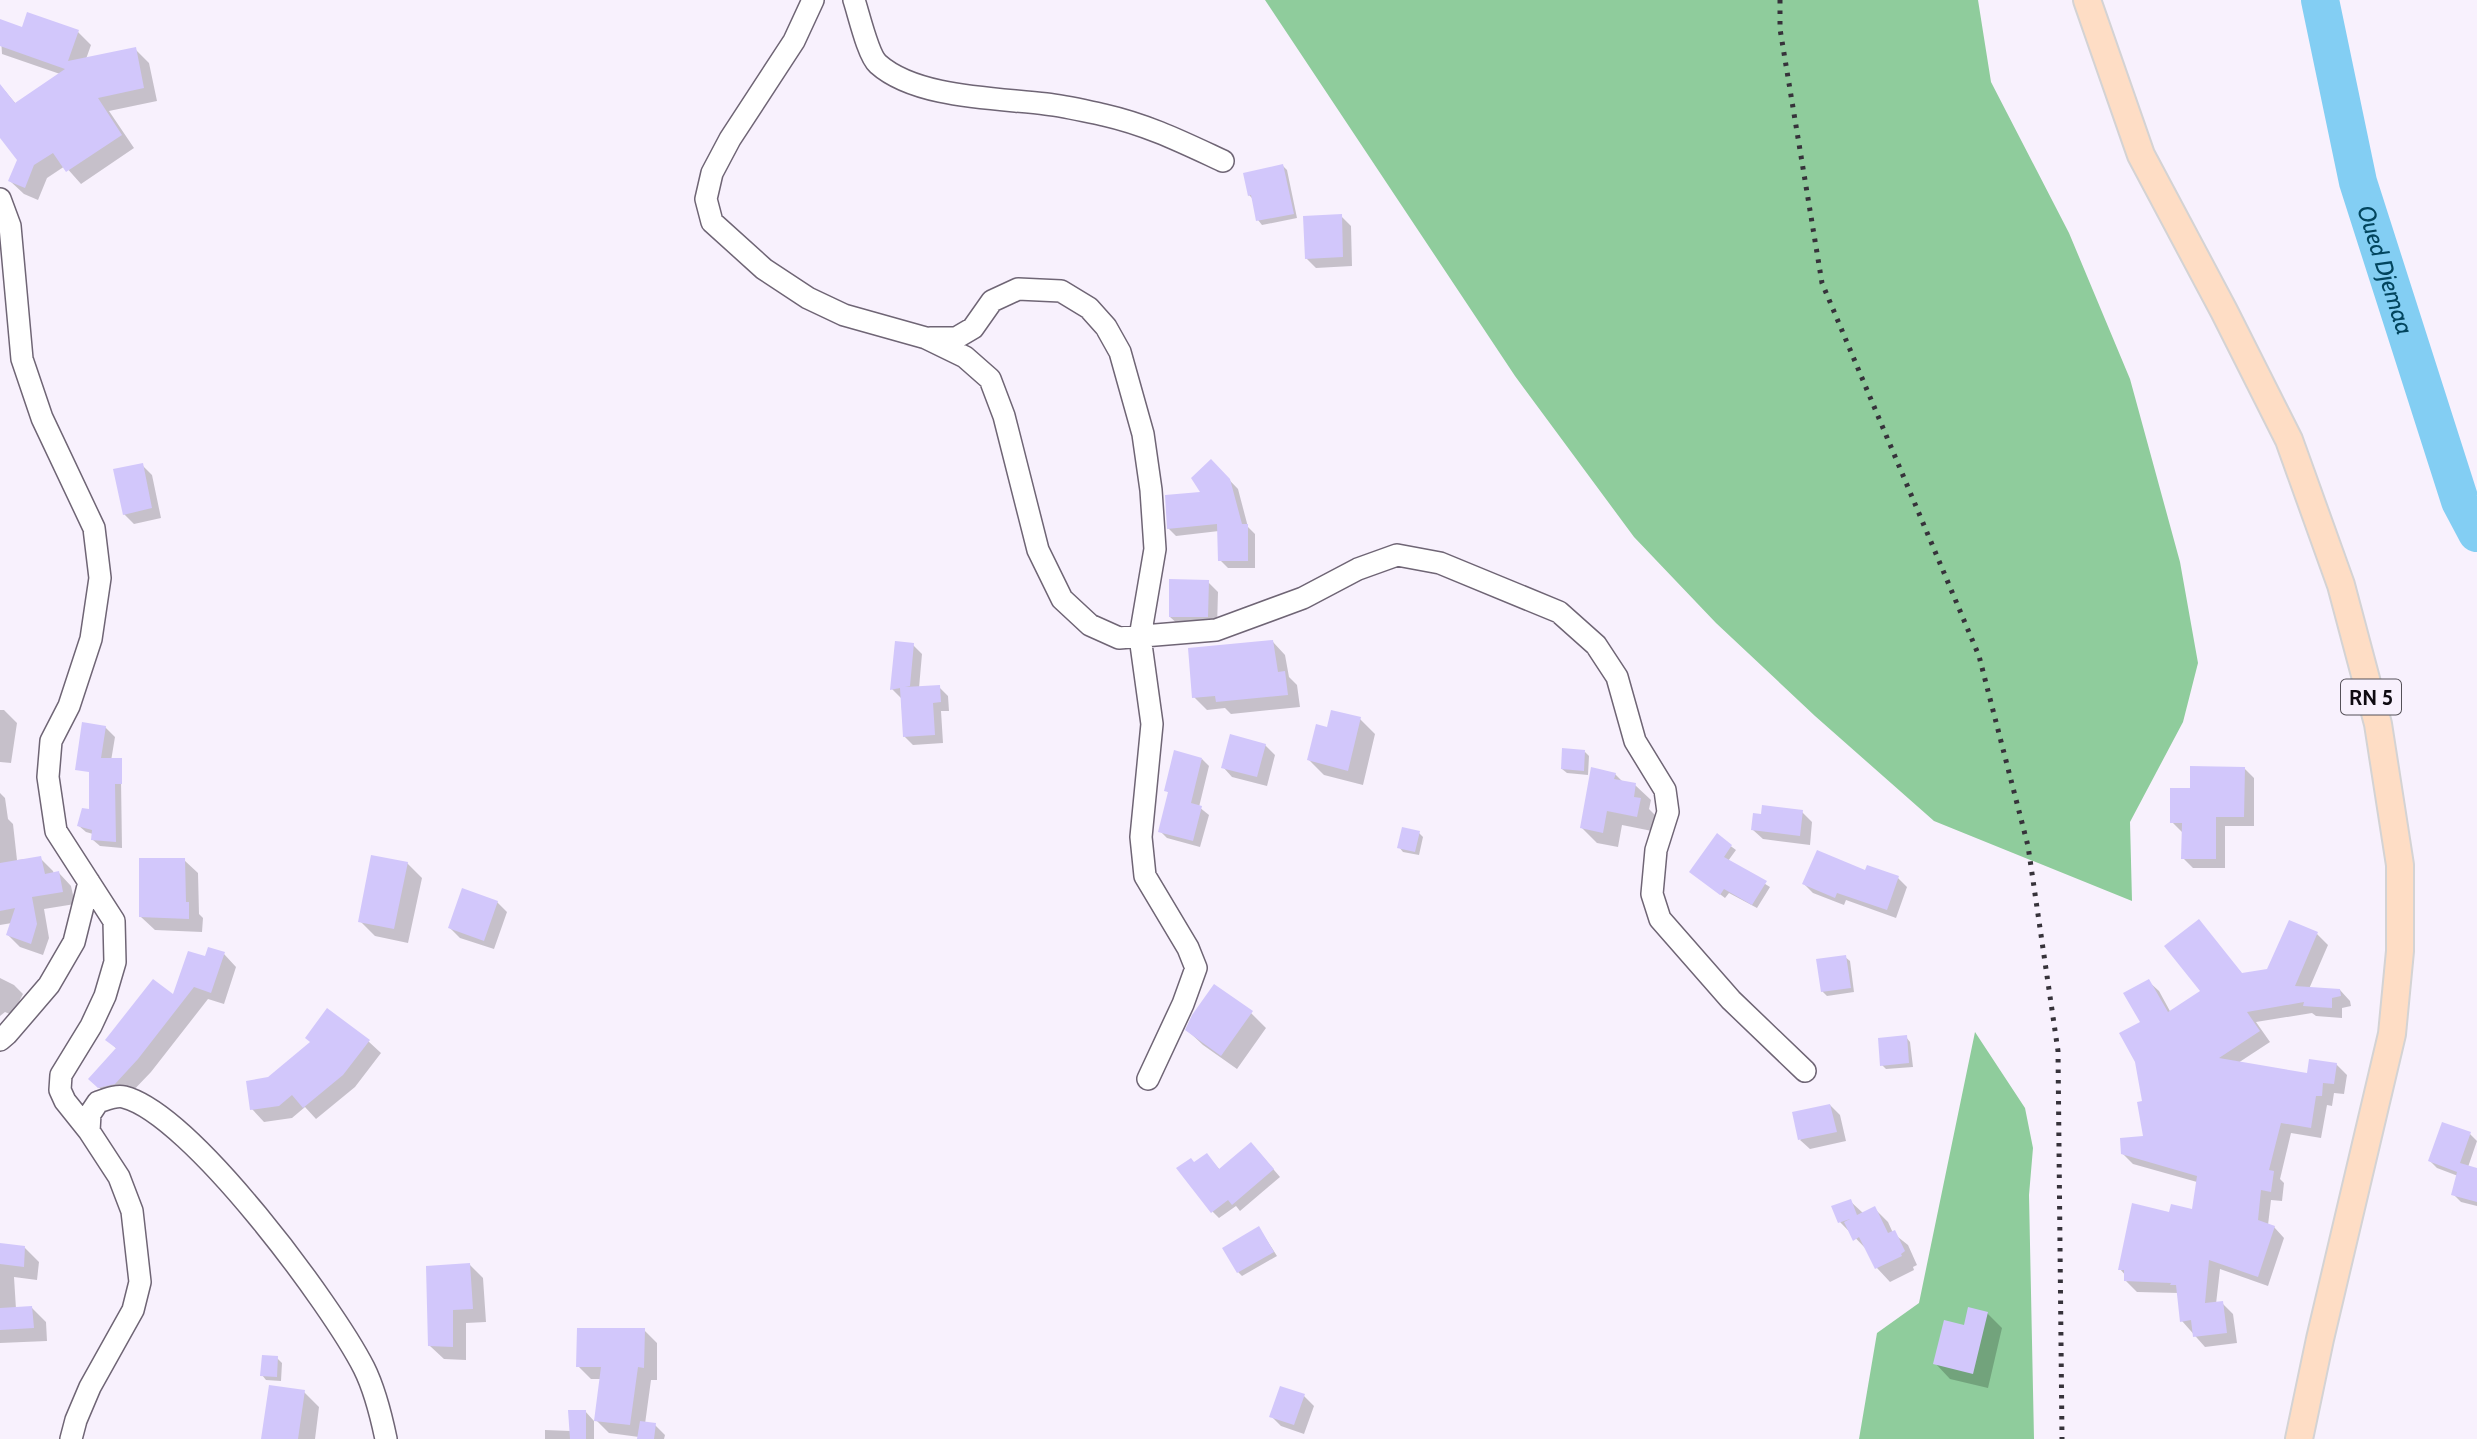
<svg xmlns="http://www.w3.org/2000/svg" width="2477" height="1439" font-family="Cabin,sans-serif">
	<rect width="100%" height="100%" fill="#f8f1fd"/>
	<path fill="#8fcc9c" d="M1265,0h713l13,82 78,151 61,146 50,183 18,101 -15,59 -53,100 2,79 -198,-80 -119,-105 -99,-93 -82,-86 -119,-161z
		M1975,1032l50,76 8,40 -4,47 5,244h-175l18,-106 42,-30z"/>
	<path fill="#0003" d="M0,21l23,8 55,3 13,13 -5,14 49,-10 14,14 8,38 -48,10 25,37 -53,36 -16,-18 -18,12 -9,22 -14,-6 -14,-13 9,-22 -19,-31v-43l16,19 44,-30 -58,-20z
		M1282,165l5,5 10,48 -35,7 -4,-5 -4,-20 -5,-5z
		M1341,216l10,10 1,40 -36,2 -10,-10z
		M1211,461l27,28 10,38 7,7v34h-27l-8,-8 -1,-29 -43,5 -8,-8 35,-35z
		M142,465l10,10 9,43 -27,6 -10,-10z
		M1208,582l10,10 -1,35 -37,-1 -10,-9z
		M1273,642l12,13 4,22 8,8 3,22 -69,7 -6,-6 -18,2 -13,-13z
		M913,645l9,9 -3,34 20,-1 9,9 1,15h-8l2,32 -30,2 -9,-9 -3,-38 -9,-9z
		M0,710h4l13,13 -6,40 -11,-1z
		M1360,719l15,15 -12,51 -39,-10 -15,-15 19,-31z
		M105,727l10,10 -6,36 12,6 1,69 -22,-2 -7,-6v-6l-7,-2 -7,-6 12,-15z
		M1265,745l10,10 -8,31 -35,-9 -9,-10z
		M1585,752l4,4 -1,19 -21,-2 -5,-4z
		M1202,759l7,7 -10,41 10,8 -9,32 -33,-9 -7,-7 10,-37 -4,-4z
		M2244,768l10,10v48h-29v42h-32l-10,-10 -1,-26 -10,-10z
		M1615,774l9,9 11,2 16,15 -2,9 6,6 -3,16 -30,-6 -4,22 -21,-4 -15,-15z
		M0,793l5,5 3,21 5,5 4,36 23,-2 13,13 1,3 5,-1 12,13 4,18 -31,5 5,29 -6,17 -23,-8 -12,-12 4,-12 -12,2z
		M1802,812l10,10 -2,23 -47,-6 -10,-9z
		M1419,833l4,4 -4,18 -16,-3 -4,-5z
		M1717,836l19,14 -8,11 42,26 -13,21 -28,-15 -4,5 -29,-22z
		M184,860l14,13 1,41 4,4 -1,14 -47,-2 -14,-13z
		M407,863l15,15 -14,65 -33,-7 -15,-15z
		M1866,872l32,6 9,9 -11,31 -50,-18 -2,5 -31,-12 -9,-9z
		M497,902l10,10 -13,37 -34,-11 -10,-10z
		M2199,921l44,54 26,-4 21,-49 27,12 11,11 -19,44 31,1 10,11 1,5 -9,2v10l-26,-2 -4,-3 -56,9 14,20 -32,21 70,12 28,-11 11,11 -3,19 -10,-1 -2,13 -5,-1 -6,33 -30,-5 -11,46 4,4 -2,18 -11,-1 -3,25 6,2 10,11 -16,48 -48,-17 -4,35 6,-1 11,11 4,29 -32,4 -23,-26 -3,-28 -42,-1 -11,-11v-5l-6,-7 73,-57 4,-30 -64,-18 -11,-11 23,-15 -3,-116 6,-41 11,10 12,22 31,-21z
		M224,954l12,13 -12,37 -16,-5 -57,73 -23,24 -25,-5 -13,-12 27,-30 -10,-9 67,-43z
		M1845,957l5,4 4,31 -27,4 -5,-5z
		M0,978l14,7 9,9 -11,21 -7,-3 -5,4z
		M1251,1013l15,15 -29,41 -34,-24 -16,-15z
		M1906,1037l4,5 3,25 -27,2 -4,-4z
		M368,1041l13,12 -26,34 -39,32 -11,-12 -13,11 -28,4 -12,-13z
		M1830,1105l10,10 6,26 -36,8 -10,-9z
		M2470,1134l7,7 -9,26 9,3v36l-16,-4 -8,-8 5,-18 -21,-8 -7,-7z
		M1258,1151l22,26 -40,34 -4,-5 -17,12 -7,-7 -5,-56 13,15z
		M1850,1201l14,13 11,-5 13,13 5,11 15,12 9,20 -4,2 1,3 -24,12 -13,-14 -8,-16 -29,-30z
		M1259,1228l18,28 -35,20 -4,-4z
		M0,1245l25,3 14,14 -2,18 -23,-3 2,32 16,-1 14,14 1,19 -47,2z
		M470,1265l13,13 3,44 -20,1v37l-22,-1 -14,-13z
		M1987,1313l15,15 -14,60 -38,-9 -15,-16 30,-35z
		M644,1330l13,13v37h-6l-6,44 10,1 10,10 -1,4h-25v-2l-30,-4 -13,-13 5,-41h-10l-13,-13z
		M277,1358l5,5 -1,18 -15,-1 -4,-5z
		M304,1392l15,15 -4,32h-52z
		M1304,1396l10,10 -10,28 -23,-8 -10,-10z
		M585,1411l9,10v18h-49v-9l26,1z"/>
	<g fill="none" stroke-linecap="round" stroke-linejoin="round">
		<path stroke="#83cef3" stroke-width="38" id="s1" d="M2320,0l38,182 102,319 17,32"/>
	</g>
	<path fill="#d2c7fb" d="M27,12l52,18 -11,31 68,-14 8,41 -46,10 24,37 -56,37 -13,-19 -19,12 -9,23 -17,-7 9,-21 -17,-22v-54l15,19 50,-34 -65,-23v-27l22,8z
		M1283,164l11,50 -38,7 -5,-26 -3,1 -5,-23z
		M1342,214l1,43 -38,2 -2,-43z
		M1211,459l19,20 12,45h6v37h-30l-1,-37 -50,5 -2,-34 35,-3 -9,-14z
		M143,463l9,45 -29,7 -10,-46z
		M1169,579l40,1 -1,37h-39z
		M1273,640l5,32 7,-1 3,24 -72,7 -1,-6 -23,2 -4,-50z
		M895,641l19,2 -4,43 -5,1 35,-2 1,17 -8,1 2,32 -32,2 -3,-49 -10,2z
		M1331,710l30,7 -13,54 -41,-11 9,-36 11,3z
		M82,722l24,4 -5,32h21v26h-7l1,58 -25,-2 1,-10 -15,-4 5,-18 7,1v-37l-14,-2z
		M1230,734l36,10 -9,33 -36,-9z
		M1562,748l23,2 -1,21 -23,-2z
		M1174,750l28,8 -11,45 11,3 -9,35 -35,-9 10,-40 -4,-1z
		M2190,766l55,1 -1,50h-28v42h-35l1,-36h-12v-35h20z
		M1591,767l25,6 -2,6 22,4 -2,14 7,1 -4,19 -30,-6 -4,22 -23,-5z
		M1762,805l41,5 -3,26 -49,-6 2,-17 8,1z
		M1402,827l18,4 -5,21 -18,-4z
		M1717,833l15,12 -8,12 43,24 -15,24 -28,-16 -4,6 -31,-23z
		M1817,850l48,20 2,-5 32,11 -12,34 -50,-17 -2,5 -33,-14z
		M371,855l37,7 -14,67 -36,-7z
		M41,856l4,18 14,-3 4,21 -31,5 5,27 -6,20 -25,-9 9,-27 -15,3v-48z
		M139,858h46l1,44h3v17l-50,-2z
		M462,888l36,13 -14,40 -36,-13z
		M2199,919l43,54 25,-4 22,-49 29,12 -23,54 45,3 1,7 -9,2v10l-29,-2 1,-4 -57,10 13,19 -41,27 88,15 2,-14 28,4 -3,21 -11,-1 -1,13h-6l-5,32 -30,-5 -12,47 5,1 -3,21 -10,-2 -3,30 17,6 -17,51 -49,-17 -4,43 18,-2 4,32 -34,4 -2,-17 -11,2 -4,-37h-6l1,-2 -47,-2v-11h-6l14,-67 37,9 2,-8 21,5 5,-33 -76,-22 -1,-16 23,-2 -6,-34 5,-1 -7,-39 -16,-29 21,-11 -17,-29 26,-14 19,33 32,-21 -36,-45z
		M208,947l17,5 -14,41 -17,-6 -56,72 -23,25 -17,4 -10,-9 28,-31 -11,-8 48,-61 20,15 15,-43 17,5z
		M1846,955l5,33 -30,4 -5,-33z
		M1214,984l39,27 -32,45 -36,-26 7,-15z
		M327,1008l43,32 -27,35 -40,33 -11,-13 -13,11 -29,4 -4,-29 22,-4 42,-35 -5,-4z
		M1907,1035l2,28 -29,3 -2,-28z
		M1830,1104l7,28 -39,8 -6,-28z
		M2442,1122l29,10 -11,31 17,5v34l-26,-7 6,-23 -29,-11z
		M1251,1142l23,27 -42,36 -4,-5 -17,13 -35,-45 15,-10 3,4 13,-9 12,16z
		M1851,1199l6,16 18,-9 13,27 7,-3 10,21 -4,3 1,2 -27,13 -16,-32 -6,4 -9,-19 6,-3 -12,4 -7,-17z
		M1259,1226l15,26 -37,21 -15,-25z
		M0,1243l25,3 -1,21 -24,-3z
		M470,1263l3,46 -20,1v37l-25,-1 -2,-80z
		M32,1306l2,22 -34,2v-22z
		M1968,1307l20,5 -15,62 -40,-10 11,-44 20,5z
		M577,1328h68l-1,40 -6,-1 -8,58 -36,-4 7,-54h-25z
		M262,1355l16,1 -1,21 -17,-1z
		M269,1385l36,5 -7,49h-37z
		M1280,1386l25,8 -11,31 -25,-8z
		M568,1410h18v29h-16z
		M640,1421l16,2 -2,16h-17z"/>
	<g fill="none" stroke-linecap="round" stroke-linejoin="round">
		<g stroke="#6f6575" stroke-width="24">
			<path id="minor" d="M813,0l-19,41 -64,98 -18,34 -6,26 6,23 52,47 44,29 36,17 82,23 39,19 25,22 14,37 34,134 24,49 28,26 29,13 97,-8 87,-32 55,-29 39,-14 43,8 119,49 37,33 21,32 18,64 30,49 3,22 -12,38 -4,44 8,25 71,81 74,71
				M854,0c5,15 14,55 24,64 38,34 118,34 168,40 19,2 39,7 58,11 44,10 78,27 119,46
				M0,199l10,27 12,133 20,59 52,110 6,50 -9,61 -22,67 -18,35 -3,36 8,54 58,90 1,41 -10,34 -14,30 -30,49 -1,15 5,11 24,30
				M930,338h26l17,-10 19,-27 26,-12 43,2 28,17 17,19 14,25 23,82 8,56 4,59 -15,88 12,87 -11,113 4,39 43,72 8,20 -13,36 -35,75
				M0,1040l7,-6 42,-49 25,-43 15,-60
				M71,1439l5,-19 14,-33 43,-77 7,-28 -8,-71 -13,-34 -30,-46 1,-17 8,-12c7,-2 18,-7 26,-5 67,17 208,208 240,271 11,22 17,47 22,71"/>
		</g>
		<g stroke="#d4d3d4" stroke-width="30">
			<path id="major" d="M2087,0l54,155 83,156 65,129 52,145 37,139 22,141v86l-8,83 -72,305 -21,100"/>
		</g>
		<use href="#minor" stroke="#fff" stroke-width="21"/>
		<use href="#major" stroke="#feddc5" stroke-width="26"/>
		<path stroke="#36323a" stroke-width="5" stroke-dasharray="3.5 7" stroke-linecap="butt" d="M1780,0v29l42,254 157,373 49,190 30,205 4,388"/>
	</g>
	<g text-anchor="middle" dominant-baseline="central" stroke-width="5" stroke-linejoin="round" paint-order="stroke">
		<rect fill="#f8f1fd" stroke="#555058" stroke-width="2" x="2341" y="679.5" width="60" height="35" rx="5"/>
		<g font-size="21" font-weight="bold" fill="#0f0b12">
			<text x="2371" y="697">RN 5</text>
		</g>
		<g font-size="24" font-style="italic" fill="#02455e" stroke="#f8f1fd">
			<text stroke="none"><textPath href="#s1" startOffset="278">Oued Djemaa</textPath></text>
		</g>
	</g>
</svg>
